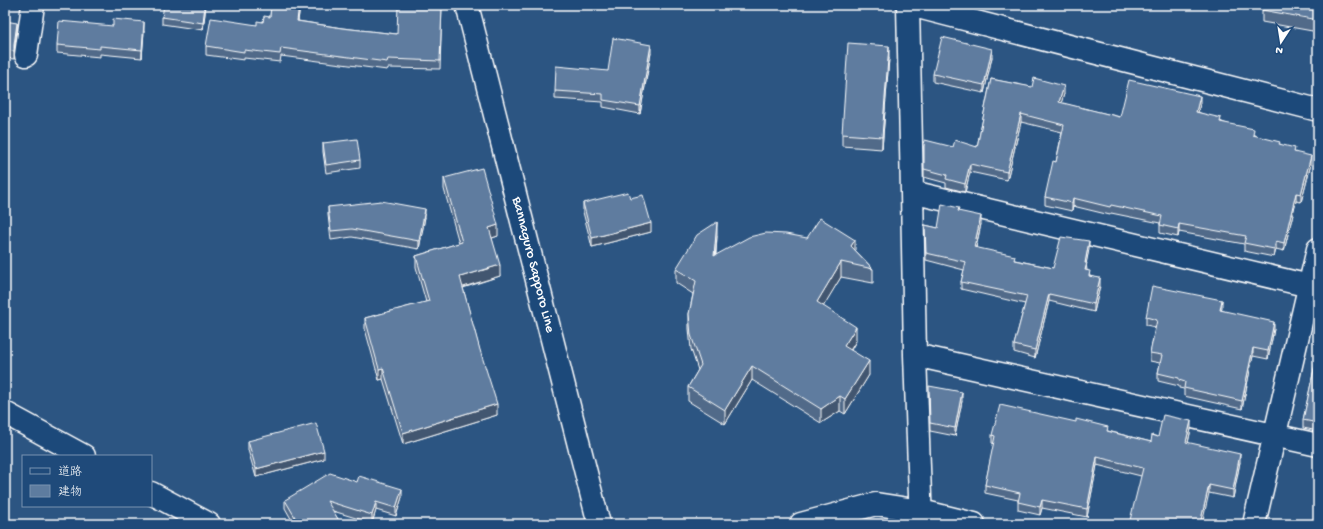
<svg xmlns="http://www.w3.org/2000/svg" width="1323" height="529" font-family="'Gochi Hand','Klee One',sans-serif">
	<rect width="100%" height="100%" fill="#2c5582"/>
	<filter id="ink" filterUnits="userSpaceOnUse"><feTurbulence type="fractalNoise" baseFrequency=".025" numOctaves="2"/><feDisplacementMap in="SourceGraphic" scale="8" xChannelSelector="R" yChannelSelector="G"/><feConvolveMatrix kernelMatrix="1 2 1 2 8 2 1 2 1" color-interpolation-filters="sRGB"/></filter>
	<g filter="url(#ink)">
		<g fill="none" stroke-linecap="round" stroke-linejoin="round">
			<g stroke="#fff" stroke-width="25">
				<path id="minor" d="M908,5l4,187 3,163 6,169
					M910,5l408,105
					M26,55l7,-50
					M912,192l406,96
					M915,355l403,90
					M5,413l79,43
					M151,493l58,31
					M801,524l75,-20 45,7 53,13
					M1254,524l64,-275"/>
			</g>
			<g stroke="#fff" stroke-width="25">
				<g id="major">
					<path id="s1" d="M467,5l132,519"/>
				</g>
			</g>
			<use href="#minor" stroke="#1f4a7a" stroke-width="22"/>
			<use href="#major" stroke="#1f4a7a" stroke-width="22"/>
		</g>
		<path fill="#516b89" stroke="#fff" d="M206,5l-3,25 -41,-6v-7z
			M271,5h29l-2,16 44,7 55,6 45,-28 -2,63 -52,-1 -1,2 -106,-14 -1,6 -36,-4v2l-38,-5v-9l51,-21 13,-8z
			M1318,5v27l-56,-10v-12z
			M5,21l12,10 -3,19v9l-9,-1z
			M113,26l31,5 -2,27 -42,-4v3l-43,-4v-8z
			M651,53l-11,61 -37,-7v-5l-48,-3v-8l53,-20z
			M992,57l-8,36 -51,-11v-8z
			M889,58l-7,91 -40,-3v-12z
			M991,79l73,15 -3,9 59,14 80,-13 -2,8 56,23 26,9 15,8 16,12 -10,38 -5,-1 -12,50 -8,-2 -2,8 -30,-6v-7l-65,-12 -1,5 -18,-4v-10l-49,-10 -1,2 -37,-9 -1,5 -27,-6v-8l11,-35 6,-30 -41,-10 -14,58 -37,-8 -5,20 -19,-5v-4l-22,-6v-31l29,1h24z
			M323,143l37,17v8l-34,5 -3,-21z
			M444,178l54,58 -6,2 8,38 -37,12 34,127 -94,29 -20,-65 -4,1 -14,-51v-11l61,-16 -10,-35v-11l43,-13 -15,-54z
			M630,198l21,34 -59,15 -9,-35v-9z
			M328,207l97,10 -6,32 -67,-12 -21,3 -3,-25z
			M959,211l22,13 -5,24 39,12 38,8 36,-19 -3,14 1,7 3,6 10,10 -6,26 -45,-11 -14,57 -21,-6v-7l11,-41 -64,-15v-7l3,-12 -38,-10 -1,-35 13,3z
			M717,236l-1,19 139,-5 18,19v14l-32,-6 -18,29 33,35 -5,9 18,25 -24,39 -5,-3 -19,12 -69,-43 -27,44 -37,-23v-14l10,-17 -7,-21 -2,-20v-15l4,-20 -17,-11v-14z
			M1222,308l-1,2 53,19 -6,30 -15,-3 -11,53 -58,-13v-7l-5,-1v-2l-21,-5v-8l2,-10 -10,-2v-8l5,-26 -9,-2v-8z
			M1318,351v80l-15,-3v-8z
			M929,394l33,7 -7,35 -25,-5z
			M1191,429l-3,14 52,19 -7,36 -24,-5 -112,-28 -10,52 -45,-9 -2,7 -22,-5v-10l-33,-7v-8l9,-41 -2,-1v-8l116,-4 43,11 7,-5z
			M248,441l76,18 -68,18 -8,-27z
			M402,497l-6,19 -20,-6 -4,13 -39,-12 8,13h-47l-9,-16v-8z"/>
		<path fill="#42576f" stroke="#fff" d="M205,5h1l-3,25v-7z
			M299,5h1l-3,24v-8z
			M144,22v9l-2,27v-8z
			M17,23v8l-3,20v-6z
			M651,45v8l-11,61v-8z
			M889,46v12l-7,91v-12z
			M992,49v8l-8,36v-8z
			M1064,86v8l-5,16v-8z
			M1200,96v8l-4,16v-8z
			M1021,114v8l-14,58v-8z
			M1311,156v8l-10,38v-8z
			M970,164v8l-5,20v-8z
			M1296,193v8l-12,50v-8z
			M1073,198v8l-1,5v-8z
			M425,209v8l-6,32v-8z
			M981,216v8l-7,31v-8z
			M717,222v14l-3,34v-14z
			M651,223v9l-59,15v-9z
			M1179,224v8l-1,5v-8z
			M498,225v11l-9,3v-11z
			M855,240v14l-4,-8z
			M1089,241v8l-4,21v-7z
			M1276,241v8l-2,8v-8z
			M841,262v15l-24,40v-15z
			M500,265v11l-40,12v-11z
			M1100,278v8l-6,26v-8z
			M1049,294v7l-14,57v-8z
			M1222,300v8l-2,9v-7z
			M1274,322v7l-6,30v-8z
			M856,327v14l-12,19v-14z
			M1253,348v8l-11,53v-8z
			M869,361v14l-24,39v-15z
			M752,366v14l-27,44v-14z
			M383,368v11l-4,1v-11z
			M962,392v9l-7,35v-8z
			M840,396v15l-19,12v-14z
			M497,404v11l-94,29v-11z
			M1191,421v8l-5,22v-9z
			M324,451v8l-68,18v-8z
			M1240,454v8l-7,36v-8z
			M1097,457v8l-10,52v-8z
			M1209,485v8l-7,31h-2z
			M402,489v8l-6,19v-8z
			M1042,500v8l-2,7v-8z
			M376,502v8l-4,13v-8z"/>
		<path fill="#5e7c9f" stroke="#fff" d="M164,5h41l-2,18 -41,-6z
			M271,5h28l-2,16 45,7 55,6 1,-29 44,1 -2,55 -52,-2 -1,3 -106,-14 -1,6 -36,-4v2l-38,-6 5,-28 46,7v-4l6,1 1,-6 6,1z
			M1263,5h55v15l-56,-10z
			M113,19l31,3 -2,28 -42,-4v3l-43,-4 2,-24 54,5z
			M5,21l12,2 -3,22v6l-9,-1z
			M942,37l50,12 -8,36 -51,-11z
			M613,38l38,7 -11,61 -37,-6v-6l-48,-3 1,-25 52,5z
			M848,43l41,3 -7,91 -40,-3z
			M1034,78l30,8 -5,16 61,15 9,-37 71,16 -4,16 25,6 -1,4 34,7 -1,6 27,7 -1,2 16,4 -1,4 17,4 -10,38 -5,-1 -12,50 -8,-2 -2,8 -30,-6 2,-7 -67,-12 -1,5 -18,-4 2,-9 -51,-11 -1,2 -37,-9 -1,5 -27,-6 8,-36 3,1 8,-37 -43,-11 -14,58 -37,-8 -5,20 -19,-5 1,-4 -23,-6v-23l1,-6 28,7 2,-7 22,7 14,-68 41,8z
			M357,139l3,21 -34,5 -3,-22z
			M482,168l16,57 -9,3 11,37 -40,12 20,73 17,54 -94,29 -20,-65 -4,1 -14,-51 64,-17 -13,-45 46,-14 -18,-64z
			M628,192l2,6 13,-3 8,28 -59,15 -9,-35z
			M381,201l44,8 -6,32 -67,-12 -21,2 -3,-24z
			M942,204l17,4 -1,3 23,5 -7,31 41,9 -1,4 39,8 8,-31 28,4 -4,22h2l-2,7 5,1 -1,5 11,2 -6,26 -45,-10 -14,56 -21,-5 13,-49 -66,-14 5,-20 -40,-9 -1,-28 13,3z
			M820,218l35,22 -4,6 22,23 -32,-7 -24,40 39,25 -12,19 25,15 -24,38 -5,-3 -19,13 -69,-43 -27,44 -37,-23 13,-22 -10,-30 -2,-21 7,-33 -20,-12 21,-34 20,-13 -3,34 35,-19 17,-4 20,1 21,4z
			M1152,286l70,14 -2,10 54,12 -6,29 -15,-3 -11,53 -58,-13 1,-6 -6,-2v-2l-21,-5 4,-18 -12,-2 7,-33 -11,-3z
			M1318,351v72l-15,-3z
			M929,386l33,6 -7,36 -25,-5z
			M1000,405l76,17v-3l32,8 -1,4 44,11 1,-7 6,2 5,-22 28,6 -5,21 54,12 -7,36 -24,-5 -9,39h-71l14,-56 -46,-11 -10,52 -45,-9 -2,7 -22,-5 2,-9 -35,-8 10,-49 -3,-1z
			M316,423l8,28 -68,18 -8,-28z
			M330,473l27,9 2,-6 43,13 -6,19 -20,-6 -4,13 -45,-14 14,23h-42l-14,-24z"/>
	</g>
	<g text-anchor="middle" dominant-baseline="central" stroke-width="3.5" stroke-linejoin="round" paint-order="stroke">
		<g font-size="14" fill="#fff" stroke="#1f4a7a">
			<text stroke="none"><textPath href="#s1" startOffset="268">Bannaguro Sapporo Line</textPath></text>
		</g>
	</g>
	<rect width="1323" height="529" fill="none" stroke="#1f4a7a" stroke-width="20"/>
	<rect x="10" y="10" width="1303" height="509" fill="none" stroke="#fff" stroke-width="1.5" filter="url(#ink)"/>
	<rect x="22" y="455" width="130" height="52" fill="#1f4a7a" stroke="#7992af"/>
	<rect x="30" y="468" width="20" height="6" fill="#1f4a7a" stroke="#7992af"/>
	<text x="58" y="475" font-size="12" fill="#ffffff">道路</text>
	<rect x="30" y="485" width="20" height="12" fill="#5e7c9f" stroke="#7992af"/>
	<text x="58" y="495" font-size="12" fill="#ffffff">建物</text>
	<g transform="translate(1281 42) rotate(192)" stroke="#1f4a7a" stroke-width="3" paint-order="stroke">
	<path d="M0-3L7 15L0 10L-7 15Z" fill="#ffffff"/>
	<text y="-6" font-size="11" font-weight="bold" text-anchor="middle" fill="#ffffff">N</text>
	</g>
</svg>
